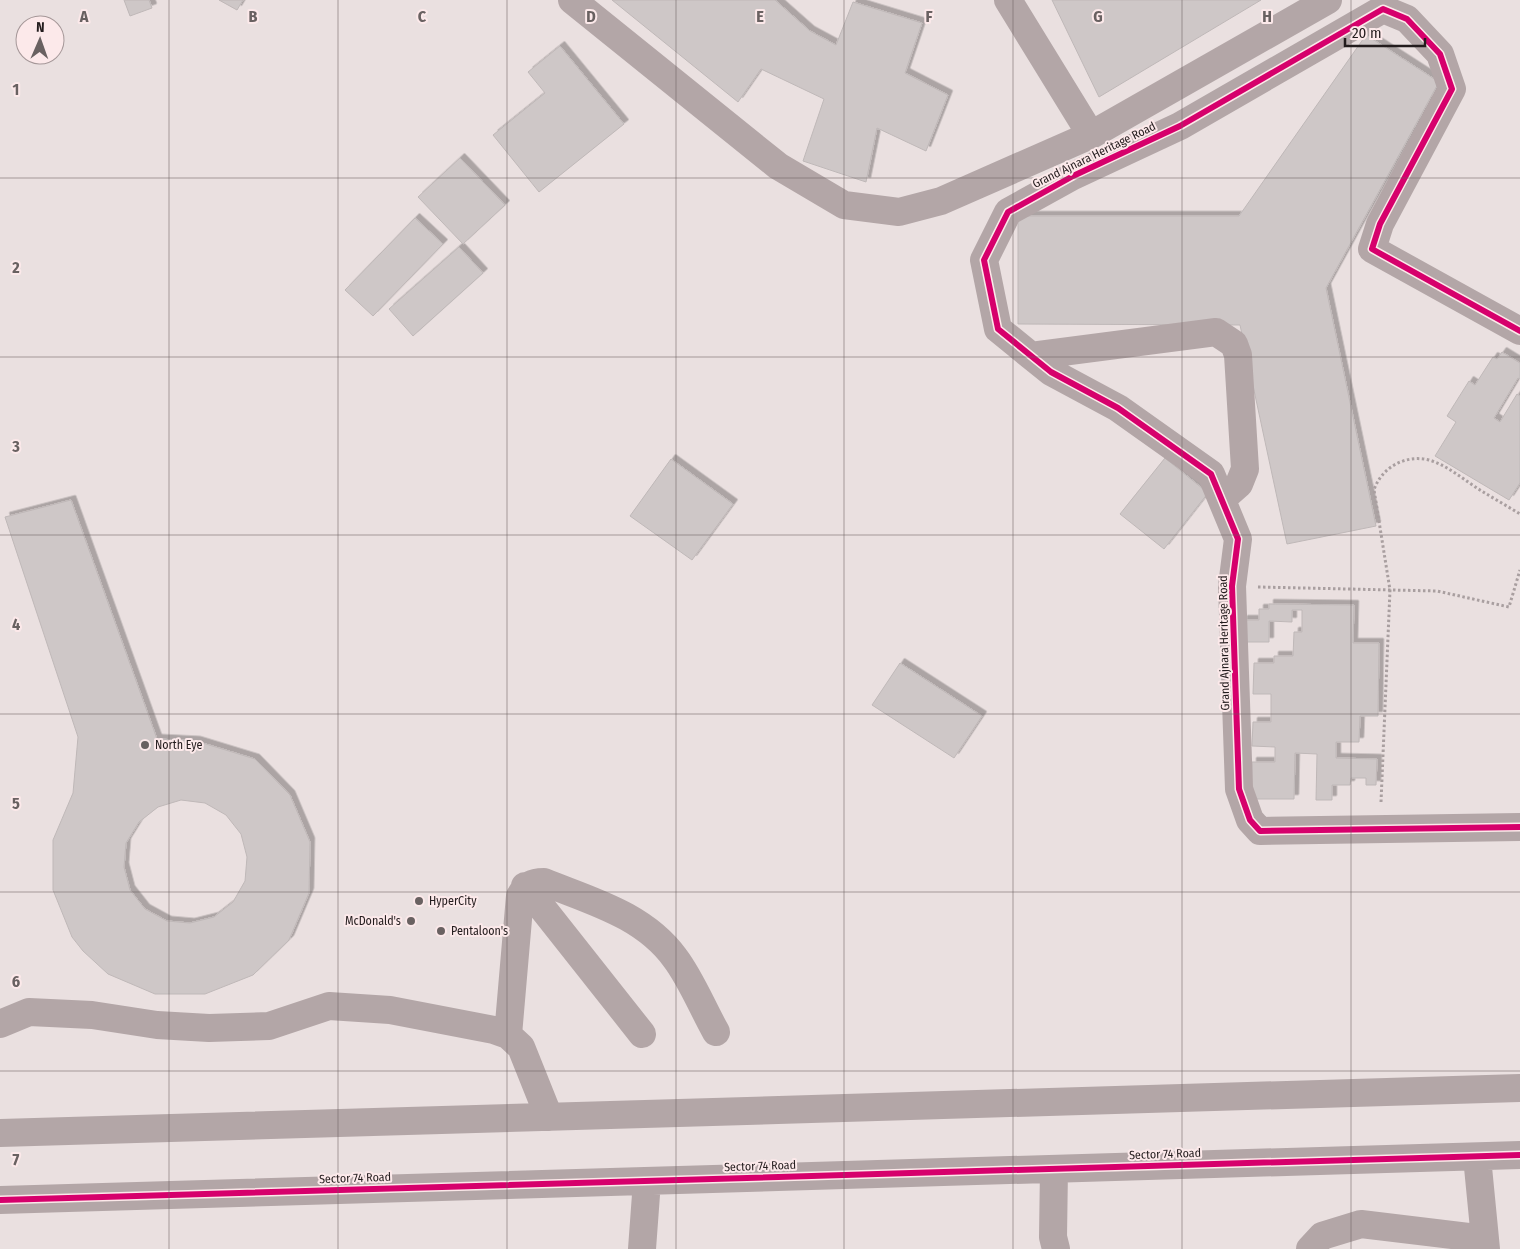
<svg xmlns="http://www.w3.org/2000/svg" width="1520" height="1249" font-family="'Fira Sans Condensed',sans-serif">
	<defs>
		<filter id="shadow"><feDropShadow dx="4.5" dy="-4.5" stdDeviation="0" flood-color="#0004"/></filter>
	</defs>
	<rect width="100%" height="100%" fill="#eae0e0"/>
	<path fill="#cec7c7" stroke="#bfb8b8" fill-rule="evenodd" filter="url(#shadow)" d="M124,0h25l3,8 -22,8z
		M219,0h24l-6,10z
		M612,0h163l35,31 26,14 17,-43 69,21 -17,50 43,22 -22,56 -49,-23 -11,54 -63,-21 21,-62 -63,-30 -23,33z
		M1052,0h209l-162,97z
		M1366,35l73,47 -113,206 50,238 -89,18 -47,-219 -222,-1v-108h221z
		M560,46l64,78 -85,68 -46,-57 52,-42 -17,-21z
		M460,158l45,47 -42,39 -45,-47z
		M415,218l28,26 -70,72 -28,-26z
		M459,247l24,26 -70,63 -24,-27z
		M1502,352l18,11v16l-2,-1 -24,40 6,4 17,-28 3,2v87l-11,17 -74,-44 21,-34 -9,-6 22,-35 6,4 18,-28 4,2z
		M1165,458l43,35 -44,56 -44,-35z
		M671,459l62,45 -41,56 -62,-44z
		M71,500l86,239 39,2 59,18 35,36 20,47 -1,51 -20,47 -36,35 -48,19h-50l-47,-20 -25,-23 -11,-14 -19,-47v-50l20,-47 5,-56 -73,-220zM181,800l24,3 21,12 15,19 6,23 -2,24 -12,21 -19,15 -24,6 -23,-2 -22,-12 -15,-19 -6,-23 2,-24 13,-21 19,-15z
		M1269,604l85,1 -1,38h26l-1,73h-18l-1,26h-23v16l41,1 -1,26h-10v-7h-15l-1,7h-18v15h-16l1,-46 -22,-1 -1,46h-42v-37h23v-15l-23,-1 1,-24h18v-28h-18l1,-31h20v-7h19l1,-24h8v-22h-10v12l-23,-1v21h-27l1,-22h16v-11h10z
		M900,663l82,53 -28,42 -82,-53z"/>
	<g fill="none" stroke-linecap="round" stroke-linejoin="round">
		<path stroke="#a99fa0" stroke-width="3" stroke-dasharray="2.5 2.5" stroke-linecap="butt" d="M1258,587l179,4 72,16 11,-37
			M1381,802l9,-212 -16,-100c7,-22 31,-36 55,-30 18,5 35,20 51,30 13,8 27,16 40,24"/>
		<path stroke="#b3a6a7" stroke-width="28" d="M572,0l206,166 66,39 55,7 42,-11 150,-66 237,-135
			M1008,0l83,135
			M1520,331l-148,-82 8,-25 72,-135 -12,-35 -33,-35 -24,-10 -203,117 -107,50 -65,36 -24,48 14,69 53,43 67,36 93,66 27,65 -6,47 7,203 11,31 10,11 260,-4
			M1031,356l185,-24 18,12 4,11 7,114 -6,15 -17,15
			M525,886l117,148
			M0,1024l29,-12 63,3 65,10 52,3 60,-2 60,-20 61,4 104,20 14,5 13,12 28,70
			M508,1035l12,-139c6,-11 12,-14 24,-14 47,19 100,33 131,76 16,21 28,51 41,74
			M0,1133l1520,-45
			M1477,1157l9,92
			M1054,1169l-1,68 3,12
			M0,1200l1520,-45
			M642,1249l5,-68
			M1310,1249l12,-13 39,-12 124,15"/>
		<g stroke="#fce9ea" stroke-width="9">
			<path id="cycleway" d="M1520,331l-148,-82 8,-25 72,-135 -12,-35 -33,-35 -24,-10 -203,117 -107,50 -65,36 -24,48 14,69 53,43 67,36 93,66 27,65 -6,47 7,203 11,31 10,11 260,-4
				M0,1200l1520,-45"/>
		</g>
		<use href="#cycleway" stroke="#d6006c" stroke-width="6"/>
	</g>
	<path fill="none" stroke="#696161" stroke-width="1" stroke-opacity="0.55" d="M169,0v1249M338,0v1249M507,0v1249M676,0v1249M844,0v1249M1013,0v1249M1182,0v1249M1351,0v1249M0,178h1520M0,357h1520M0,535h1520M0,714h1520M0,892h1520M0,1071h1520"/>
	<g fill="#696161" stroke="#fce9ea" stroke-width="2">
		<circle cx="145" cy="745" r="5"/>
		<circle cx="419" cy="901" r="5"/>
		<circle cx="411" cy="921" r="5"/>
		<circle cx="441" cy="931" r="5"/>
	</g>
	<g text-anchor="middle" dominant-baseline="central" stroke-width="4" stroke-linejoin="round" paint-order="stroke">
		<g font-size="12" fill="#231c1d" stroke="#fce9ea">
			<text transform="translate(1094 155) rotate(-26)">Grand Ajnara Heritage Road</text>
			<text transform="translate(1224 643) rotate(-91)">Grand Ajnara Heritage Road</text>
			<text transform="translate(1165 1154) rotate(-2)">Sector 74 Road</text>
			<text transform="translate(760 1166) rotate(-2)">Sector 74 Road</text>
			<text transform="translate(355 1178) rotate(-2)">Sector 74 Road</text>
		</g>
		<g font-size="12" fill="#231c1d" stroke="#fce9ea" text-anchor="start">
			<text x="155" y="745">North Eye</text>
			<text x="429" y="901">HyperCity</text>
			<text x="401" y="921" text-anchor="end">McDonald's</text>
			<text x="451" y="931">Pentaloon's</text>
		</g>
	</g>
	<g font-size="16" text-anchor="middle" font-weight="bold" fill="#696161" stroke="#fce9ea" stroke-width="4" stroke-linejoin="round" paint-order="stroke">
		<text x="84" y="22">A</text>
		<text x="253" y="22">B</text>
		<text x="422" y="22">C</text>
		<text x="591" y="22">D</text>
		<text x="760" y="22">E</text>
		<text x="929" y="22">F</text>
		<text x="1098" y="22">G</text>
		<text x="1267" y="22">H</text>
		<text x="16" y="95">1</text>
		<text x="16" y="273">2</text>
		<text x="16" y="452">3</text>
		<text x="16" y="630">4</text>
		<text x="16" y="809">5</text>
		<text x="16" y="987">6</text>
		<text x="16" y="1165">7</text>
	</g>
	<g transform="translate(40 40) rotate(2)"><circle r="24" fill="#fce9ea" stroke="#a59798"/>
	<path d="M0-4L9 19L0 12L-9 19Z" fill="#696161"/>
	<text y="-8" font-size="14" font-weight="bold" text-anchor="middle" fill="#231c1d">N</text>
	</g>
	<path d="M1345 38v8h80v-8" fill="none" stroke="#231c1d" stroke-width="2.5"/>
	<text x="1352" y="38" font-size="15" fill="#231c1d" stroke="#fce9ea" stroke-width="4" paint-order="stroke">20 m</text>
</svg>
